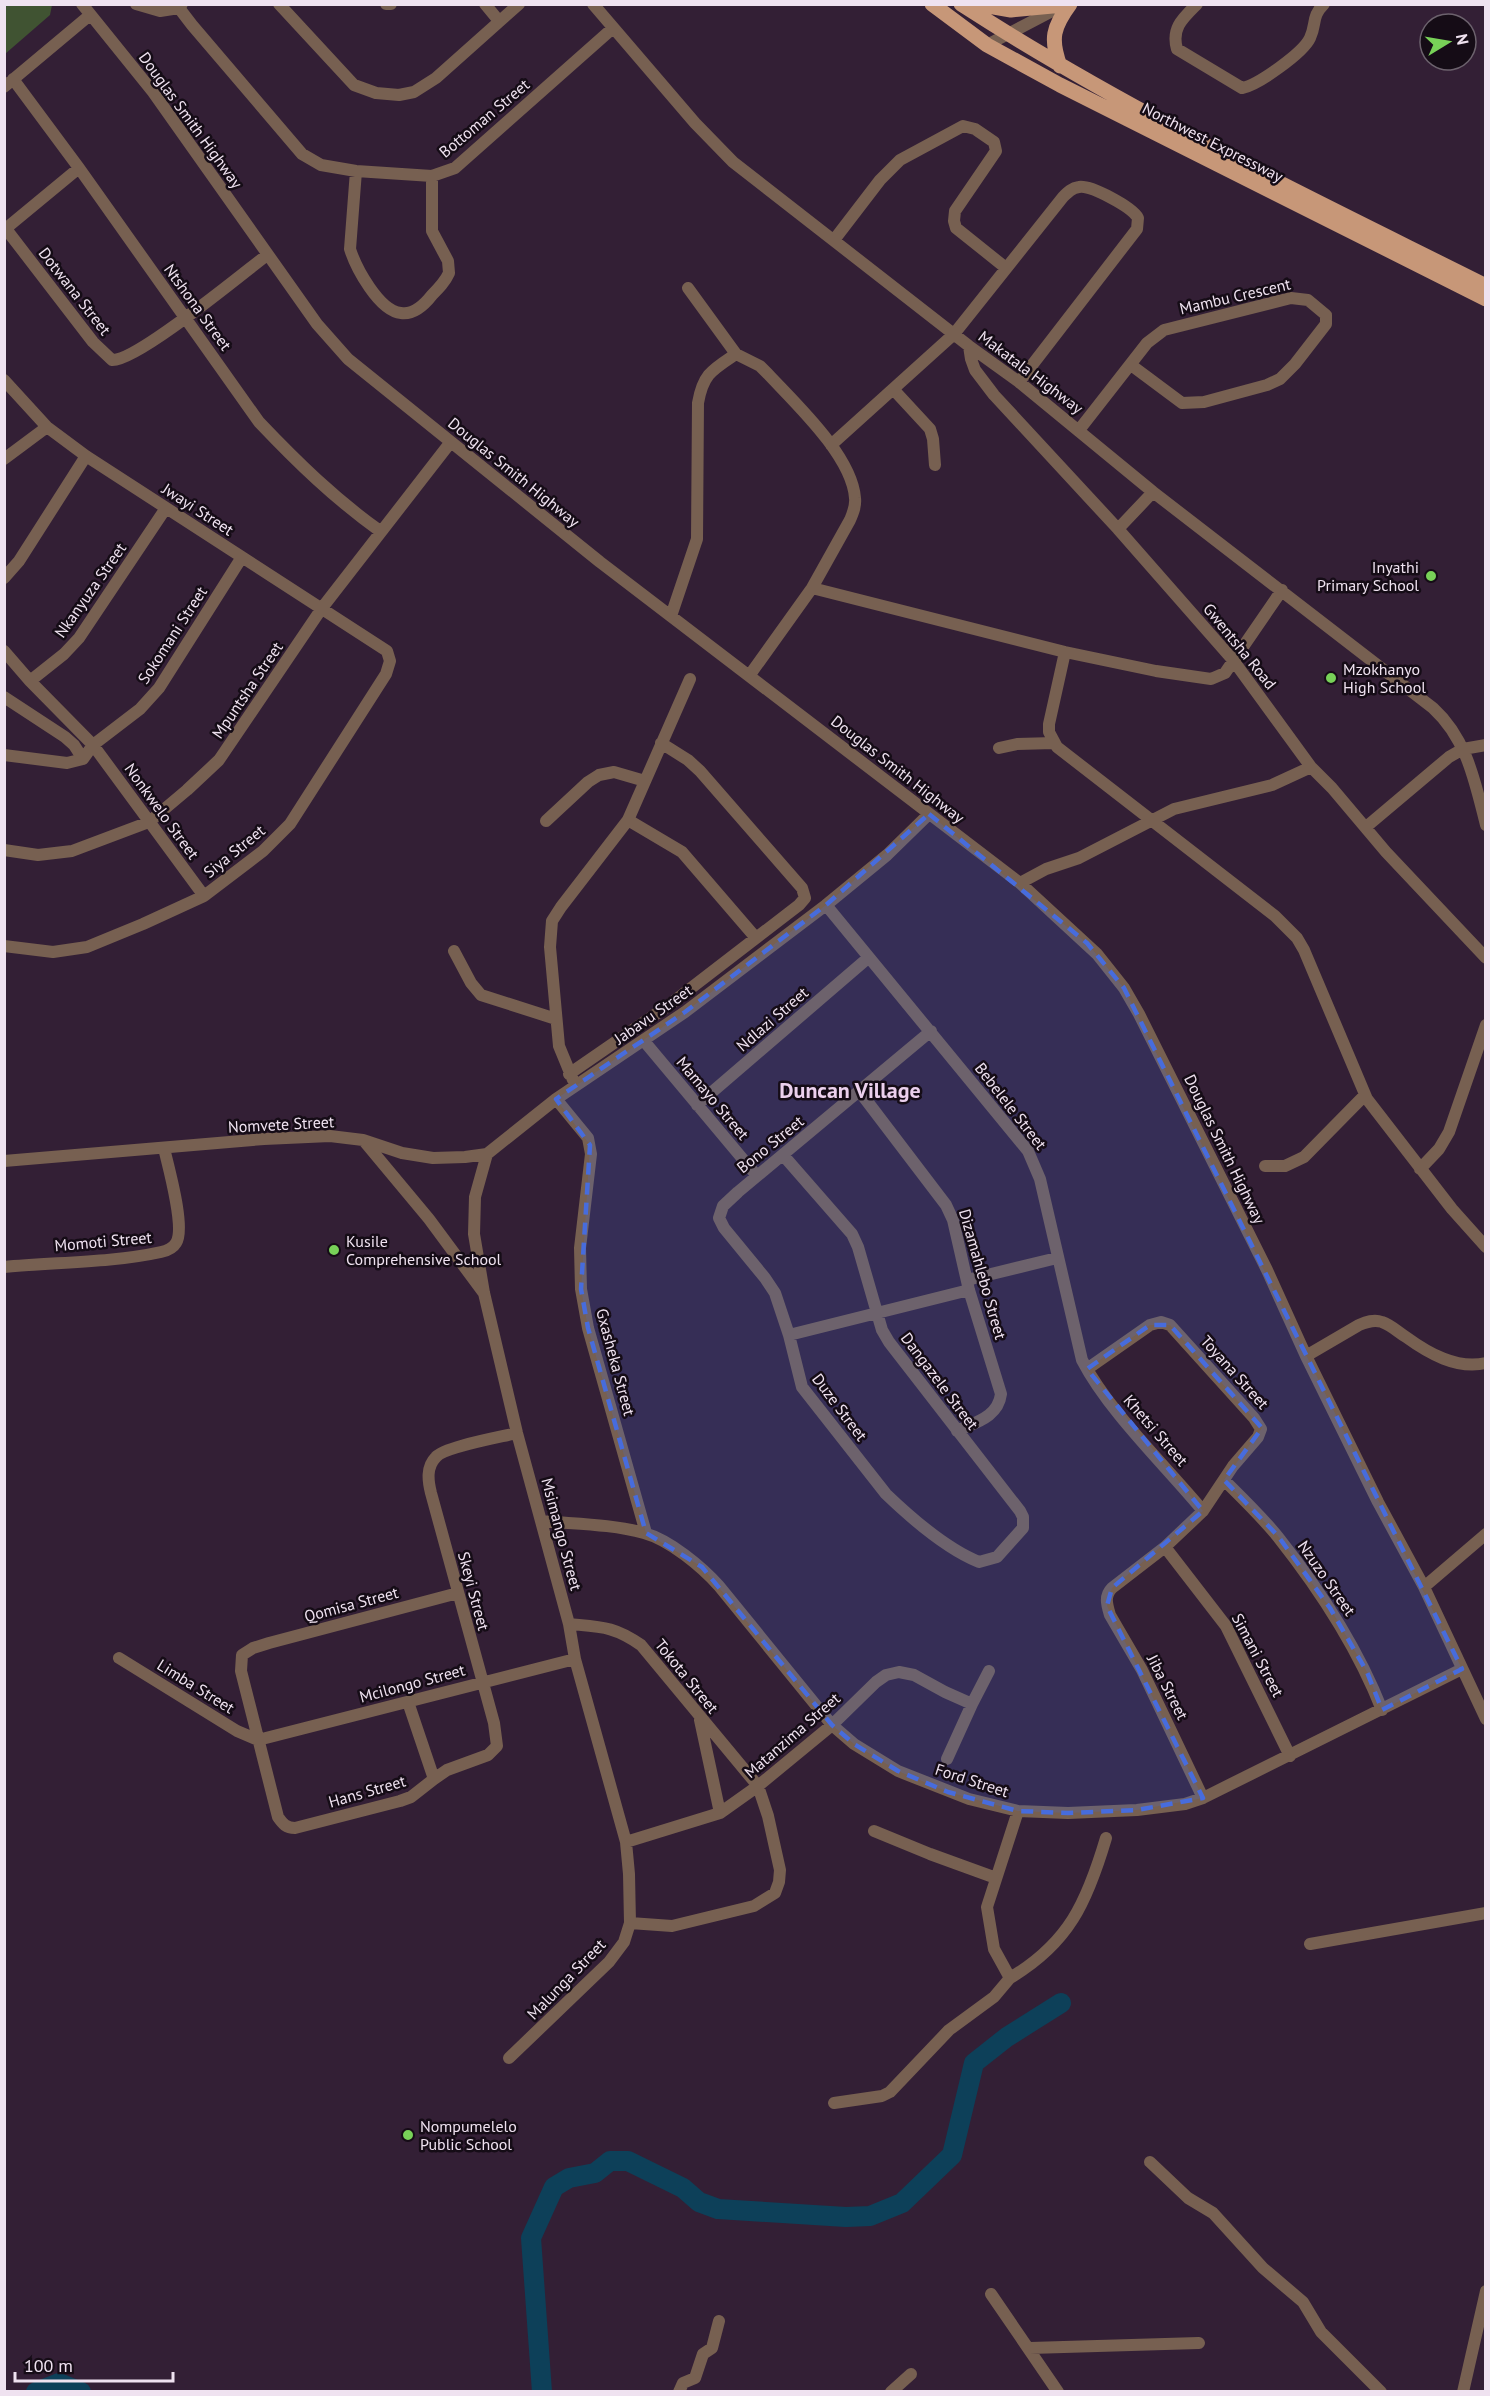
<svg xmlns="http://www.w3.org/2000/svg" width="1490" height="2396" font-family="'PT Sans',sans-serif">
	<rect width="100%" height="100%" fill="#331f35"/>
	<path fill="#405332" d="M5,4l47,1 -2,10 -45,39z"/>
	<g fill="none" stroke-linecap="round" stroke-linejoin="round">
		<path stroke="#0d4059" stroke-width="20" d="M36,2392l23,-9 22,9
			M542,2392l-11,-154 23,-51 15,-9 26,-5 15,-12h18l55,27 16,14 19,7 128,8 24,-1 32,-13 50,-48 22,-92 33,-26 54,-34"/>
		<path stroke="#776051" stroke-width="12" d="M82,4l71,88 164,232 31,35 252,203 420,321 77,71 27,34 15,26 128,256 39,86 72,146 46,85 62,132
			M136,4l24,7 19,-3
			M182,4l-3,4 13,17 110,129 19,11 35,6 76,5 23,-8 158,-140
			M279,4l75,81 22,8 23,2 15,-3 22,-14 83,-74
			M386,4h5
			M485,4l14,17
			M593,4l102,119 38,39 236,184 50,36 134,110 280,216c34,31 42,74 53,117
			M1197,4c-14,14 -26,24 -20,45l65,39c16,-3 61,-35 68,-50 7,-15 1,-21 14,-34
			M987,45l71,-37
			M13,79l66,89 180,254c38,40 76,77 121,109
			M4,87l86,-72
			M356,171l-6,78c6,19 29,62 51,64 13,2 24,-9 31,-18 7,-7 13,-13 17,-22l-1,-12 -16,-30v-55
			M6,229l87,113 19,18c24,2 130,-86 155,-105
			M4,230l75,-62
			M834,240l46,-60 20,-20 63,-34 12,3 19,13 2,9 -41,60 -1,10 2,7 50,40
			M688,288l48,66 24,12 8,8c28,30 84,82 87,124 1,8 -2,15 -5,22l-38,68 -63,88
			M969,346l2,13 4,11 19,25 124,134
			M4,380l43,47 39,29 301,195 3,10 -4,13 -96,150 -27,27 -59,45 -61,28 -56,23 -34,5 -49,-6
			M893,389l37,40 3,10 2,26
			M1079,430l68,-87 17,-13 127,-32 17,2 18,15v9l-31,40 -15,15 -13,6 -63,17 -22,1 -51,-38
			M831,445l123,-111 109,-137c5,-5 9,-9 16,-10 12,-2 53,20 59,31l-1,11 -118,153
			M4,459l43,-32
			M1153,492l-35,37 115,131 78,107 21,21 54,64 100,106
			M4,578l15,-17 67,-105
			M812,588l253,64 91,19 55,8 14,-6 57,-83
			M671,616l26,-77 1,-136c5,-29 14,-33 38,-49
			M4,651l26,30 63,64 111,151
			M1065,652l-16,72v8l8,15 218,169 22,22 7,12 63,149 85,110 34,38
			M30,681l34,-27 15,-16 87,-130
			M4,697l61,40 9,8 9,14
			M999,748l18,-4 37,-1
			M4,755l63,8 16,-4 10,-14 47,-36 19,-21 83,-131
			M628,820l54,32 74,86
			M546,821l42,-39 11,-7 15,-3 31,9
			M1366,827l83,-70 14,-8 23,-4
			M4,850l34,5 34,-4 77,-29 38,-32 32,-30 103,-152 128,-165
			M1020,883l26,-14 33,-11 95,-49 98,-24 39,-18
			M826,905l202,246 12,28 42,181c27,52 83,105 121,151
			M454,951l17,32 10,12 75,24
			M644,1041l113,135
			M569,1074l100,-69 130,-100 6,-7 -3,-10 -102,-117 -12,-11 -27,-17
			M573,1080l-14,-34 -9,-99 2,-26 9,-14 67,-87 62,-141
			M860,1092l86,113 7,15 16,70 32,104c-3,23 -25,28 -44,37
			M556,1099l32,39 3,16 -11,94 1,41 7,39 58,205
			M697,1105l171,-147
			M364,1141l65,78 54,73
			M487,1154l-12,43 -1,37 10,59 33,140 52,191 6,35 51,183 3,32 1,49 -6,19 -15,20 -100,96
			M783,1155l69,79 6,13 24,83 7,12 131,169 3,6v11l-26,29 -18,5c-32,-13 -68,-44 -93,-68l-84,-107 -13,-52 -14,-42 -10,-15 -41,-50 -5,-10 4,-12 15,-14 193,-161
			M4,1161l260,-22 66,-3 33,4 39,13 31,5 32,-1 22,-3 69,-55 129,-87 141,-107 61,-50 42,-41
			M1265,1166h20l19,-9 61,-62
			M1420,1169l19,-20 10,-17 37,-107
			M4,1267c51,-5 107,-4 157,-15 5,-1 12,-4 15,-9 10,-15 -8,-77 -12,-95
			M967,1280l90,-22
			M789,1335l180,-45
			M1306,1356l53,-31c7,-3 15,-6 23,-3 9,3 16,10 24,15 22,16 51,33 80,26
			M1087,1369l63,-44 11,-3 9,3 84,93 7,11 -3,8 -25,29 -30,45 -38,36 -53,41c-8,8 -5,17 -2,27l32,55 61,128
			M1224,1480c18,18 38,37 54,57 42,53 79,109 104,173
			M542,1521c33,3 70,3 102,12 26,7 58,34 75,53l113,139 22,19 44,27 71,28 49,12 50,2 69,-3 48,-6 18,-6 259,-129
			M1165,1547l61,79 64,130
			M1424,1587l62,-53
			M569,1624c32,3 45,2 72,21l117,141 10,30 12,54 -1,12 -4,11 -21,13 -82,20 -42,-3
			M119,1658l118,73 21,9
			M408,1702l26,77 -23,18 -11,4 -105,27c-9,0 -12,-4 -17,-11l-37,-146 1,-16 11,-7 16,-5 189,-50
			M700,1720l20,93
			M258,1740l317,-81
			M947,1759l25,-55 17,-33
			M434,1779l13,-9 41,-15 9,-9 -3,-23 -63,-230c-3,-12 -5,-26 5,-36 8,-10 65,-20 81,-24
			M1018,1811l-31,96 7,42 16,29c59,-35 77,-76 96,-140
			M874,1831l56,23 66,24
			M626,1842l94,-29 38,-27 74,-61 44,-43 10,-7 13,-3 15,3 31,17 27,12
			M1310,1944l176,-31
			M834,2103l48,-7 8,-4 59,-62 45,-33 16,-19
			M1150,2162l38,36 25,15 50,55 40,34 18,30 60,60
			M991,2294l67,98
			M1030,2348l169,-5
			M679,2392l4,-9 12,-5 8,-24 9,-6 7,-27
			M891,2392l20,-18
			M1463,2392l23,-101"/>
		<path stroke="#c79778" stroke-width="15" d="M932,4l55,41 73,40 426,214
			M961,4c167,108 347,193 525,282
			M977,4l34,6 52,-5
			M1060,66c-10,-27 -7,-39 10,-62"/>
	</g>
	<path fill="#476cdd" fill-opacity="0.2" stroke="#476cdd" stroke-width="4.5" stroke-dasharray="12 8" stroke-linejoin="round" d="M929,814l158,129 37,45 338,681 -80,41 -15,-38 -37,-64 -52,-72 -54,-56 38,-52 -92,-103h-20l-63,44 116,142 -91,77 -5,18 96,192 -66,12 -69,3 -50,-2 -70,-19 -50,-21 -44,-27 -22,-19 -130,-158 -56,-34 -58,-205 -7,-39 9,-144 -34,-46 129,-87 141,-107z"/>
	<g fill="#78d158" stroke="#150c16" stroke-width="2">
		<circle cx="1431" cy="576" r="6"/>
		<circle cx="1331" cy="678" r="6"/>
		<circle cx="334" cy="1250" r="6"/>
		<circle cx="408" cy="2135" r="6"/>
	</g>
	<g text-anchor="middle" dominant-baseline="central" stroke-width="5" stroke-linejoin="round" paint-order="stroke">
		<g font-size="16" fill="#efe2f0" stroke="#150c16">
			<text transform="translate(484 118) rotate(-40)">Bottoman Street</text>
			<text transform="translate(191 120) rotate(54)">Douglas Smith Highway</text>
			<text transform="translate(1213 142) rotate(27)">Northwest Expressway</text>
			<text transform="translate(75 291) rotate(52)">Dotwana Street</text>
			<text transform="translate(1235 296) rotate(-13)">Mambu Crescent</text>
			<text transform="translate(198 307) rotate(54)">Ntshona Street</text>
			<text transform="translate(1031 372) rotate(37)">Makatala Highway</text>
			<text transform="translate(514 472) rotate(39)">Douglas Smith Highway</text>
			<text transform="translate(198 509) rotate(33)">Jwayi Street</text>
			<text transform="translate(90 590) rotate(-55)">Nkanyuza Street</text>
			<text transform="translate(172 635) rotate(-57)">Sokomani Street</text>
			<text transform="translate(1240 646) rotate(51)">Gwentsha Road</text>
			<text transform="translate(247 690) rotate(-56)">Mpuntsha Street</text>
			<text transform="translate(898 769) rotate(38)">Douglas Smith Highway</text>
			<text transform="translate(162 811) rotate(54)">Nonkwelo Street</text>
			<text transform="translate(234 851) rotate(-39)">Siya Street</text>
			<text transform="translate(653 1014) rotate(-35)">Jabavu Street</text>
			<text transform="translate(772 1019) rotate(-41)">Ndlazi Street</text>
			<text transform="translate(713 1098) rotate(50)">Mamayo Street</text>
			<text transform="translate(1011 1106) rotate(52)">Bebelele Street</text>
			<text transform="translate(281 1124) rotate(-3)">Nomvete Street</text>
			<text transform="translate(770 1144) rotate(-39)">Bono Street</text>
			<text transform="translate(1225 1149) rotate(64)">Douglas Smith Highway</text>
			<text transform="translate(103 1241) rotate(-5)">Momoti Street</text>
			<text transform="translate(983 1274) rotate(74)">Dizamahlebo Street</text>
			<text transform="translate(616 1362) rotate(75)">Gxasheka Street</text>
			<text transform="translate(1235 1372) rotate(48)">Toyana Street</text>
			<text transform="translate(940 1381) rotate(53)">Dangazele Street</text>
			<text transform="translate(840 1407) rotate(53)">Duze Street</text>
			<text transform="translate(1156 1430) rotate(49)">Khetsi Street</text>
			<text transform="translate(562 1534) rotate(75)">Msimango Street</text>
			<text transform="translate(1327 1578) rotate(55)">Nzuzo Street</text>
			<text transform="translate(474 1591) rotate(75)">Skeyi Street</text>
			<text transform="translate(351 1604) rotate(-15)">Qomisa Street</text>
			<text transform="translate(1258 1655) rotate(62)">Simani Street</text>
			<text transform="translate(687 1676) rotate(51)">Tokota Street</text>
			<text transform="translate(412 1683) rotate(-15)">Mcilongo Street</text>
			<text transform="translate(196 1686) rotate(32)">Limba Street</text>
			<text transform="translate(1168 1687) rotate(63)">Jiba Street</text>
			<text transform="translate(792 1735) rotate(-41)">Matanzima Street</text>
			<text transform="translate(972 1780) rotate(18)">Ford Street</text>
			<text transform="translate(367 1791) rotate(-16)">Hans Street</text>
			<text transform="translate(566 1979) rotate(-46)">Malunga Street</text>
		</g>
		<g font-size="16" fill="#efe2f0" stroke="#150c16" text-anchor="start">
			<text x="1419" y="567" text-anchor="end">Inyathi<tspan x="1419" dy="18">Primary School</tspan></text>
			<text x="1343" y="669">Mzokhanyo<tspan x="1343" dy="18">High School</tspan></text>
			<text x="346" y="1241">Kusile<tspan x="346" dy="18">Comprehensive School</tspan></text>
			<text x="420" y="2126">Nompumelelo<tspan x="420" dy="18">Public School</tspan></text>
		</g>
		<g font-size="22" font-weight="bold" fill="#ebd0ed" stroke="#150c16">
			<text x="850" y="1090">Duncan Village</text>
		</g>
	</g>
	<rect width="1490" height="2396" fill="none" stroke="#efe2f0" stroke-width="12"/>
	<g transform="translate(1448 42) rotate(79)"><circle r="28" fill="#150c16" stroke="#6c626d" stroke-width="1.5"/>
	<path d="M0-4.5L10 22L0 15L-10 22Z" fill="#78d158"/>
	<text y="-9" font-size="16" font-weight="bold" text-anchor="middle" fill="#efe2f0">N</text>
	</g>
	<path d="M15 2372v9h158v-9" fill="none" stroke="#efe2f0" stroke-width="3"/>
	<text x="24" y="2372" font-size="18" fill="#efe2f0" stroke="#150c16" stroke-width="4.5" paint-order="stroke">100 m</text>
</svg>
